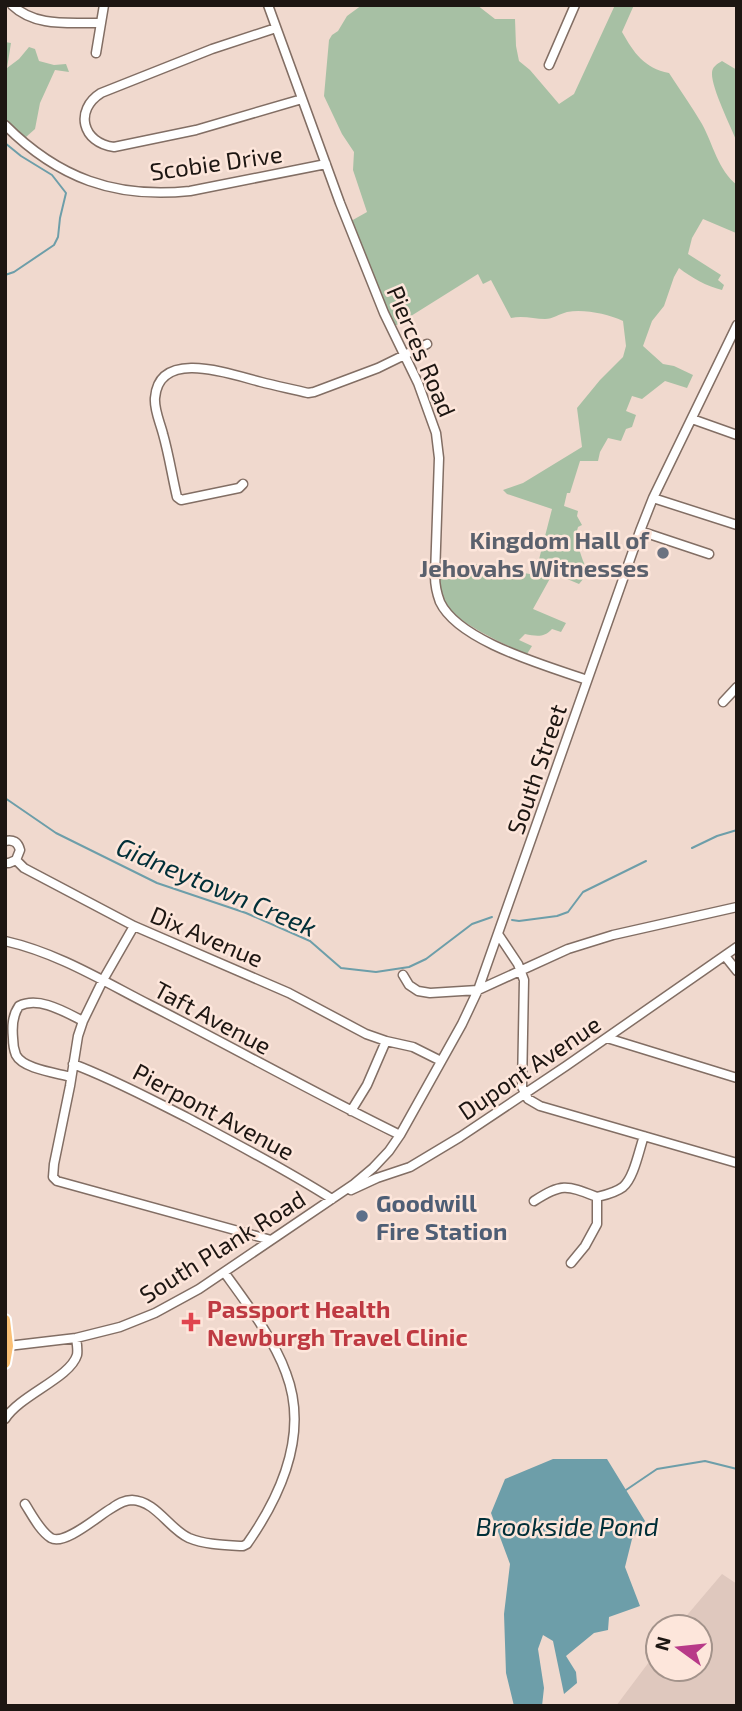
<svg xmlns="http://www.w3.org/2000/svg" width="742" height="1711" font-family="'Exo 2',sans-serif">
	<rect width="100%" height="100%" fill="#f0d9ce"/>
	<path fill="#dfc8be" d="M722,1574l15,10v122h-121l42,-56v19h42v-42h-23z"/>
	<path fill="#a7c0a4" d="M362,5h115l18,14h20l1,27 3,15 11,9 29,34 15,-10 41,-89h19l-12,27c12,21 22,36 47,41 11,17 23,34 33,51 11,20 16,46 35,61l-1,48 -33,-14 -11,19 -4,16 33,21 -3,5 6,5 -2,5c-16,-4 -30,-12 -43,-22l-5,9 -10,29 -12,15 -9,25 20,18 11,2 19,9 -6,13 -22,-7 -23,18 -10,-3 -6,15 10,4 -4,12 -6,2 -5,12 -13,-3 -8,14 -2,9h-18l-10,32h-3l-3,13 14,5 -1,5 5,9 -4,2 -3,11c5,11 7,25 14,34l-10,12 -26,-11 -20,36 33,14 -5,9 -9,-3c-8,9 -16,7 -27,5l-6,6 13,6 -5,8c-20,-8 -62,-28 -77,-44 -10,-12 -11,-27 -10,-42l36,-4 59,11 17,-66 -45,-15 -4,-4 20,-7 59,-36 -5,-39 23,-28 23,-23 3,-11 -3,-25c-16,-7 -38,-12 -56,-9 -8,2 -14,7 -22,7 -11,0 -22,-4 -34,-1l-20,-38 -8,4 -5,-10 -83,52 -10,-19 -34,-86 16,-9 -14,-42 1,-18 -12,-18 -18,-38 5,-56 3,-5 6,-4 9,-15z
		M5,42l6,1 -4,25 12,-9 10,-12 6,2 4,12 15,4 12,-1 3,8 -14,-2 -15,33 -5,26 -9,8 -7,-3 -14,-14z
		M722,61l15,9v72c-6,-15 -26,-55 -25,-69 0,-6 5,-9 10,-12z"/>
	<path fill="#6d9ea9" d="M553,1459h54l38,62 -13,18 -7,28 15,39 -31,11 -1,13 -14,3 -28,23 10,16 1,11 -13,11 -11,-53 -10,-6 -5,14 6,39 -2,18h-28l-8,-33 -2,-59 6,-50 -19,-51 14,-34z"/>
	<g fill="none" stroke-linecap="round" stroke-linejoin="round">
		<path stroke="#6d9ea9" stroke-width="2" d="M5,143l16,13 31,19 14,18 -6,25 -2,19 -4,8 -40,27 -9,3
			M5,798l51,35 101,50 89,30 64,28 31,27 35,4 33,-5 17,-8 46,-35 20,-7
			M692,848l25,-12 20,-6
			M512,920l7,1 38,-5 11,-4 15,-20 63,-31
			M626,1490l31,-21 48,-8 32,8"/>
		<g stroke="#826e64" stroke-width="11">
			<path id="minor" d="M12,5c24,23 59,17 89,18
				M268,5l72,198 44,110 34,70 18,50 3,25 -4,118c0,9 2,18 5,26 19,40 108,64 147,78
				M276,28l-64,21 -111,44c-27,17 -19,50 13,54l82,-17 106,-31
				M96,53l8,-48
				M549,65l26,-60
				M5,125c53,53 110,74 185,66l136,-27
				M692,419l45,16
				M243,484l-4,4 -58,12 -4,-3c-5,-21 -8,-42 -14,-63 -3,-12 -9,-24 -8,-36 4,-51 78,-23 106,-16 15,4 31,7 47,11l6,-1 64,-24 49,-24
				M653,498l84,27
				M640,531l69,23
				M723,702l14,-15
				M5,841c8,-2 13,1 15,9l-4,10 -7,3h-4
				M16,860l8,8 110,58 155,67 77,41 20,7 27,6 28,14
				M134,926l-31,54 -20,41 -5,15 -8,50 -16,78 -1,13 4,4 214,59
				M498,934l20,30 6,16 -2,107 6,12 12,7 197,57
				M5,941c53,12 98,40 145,64 84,43 166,89 250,130
				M725,956l12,15
				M403,975l6,10 9,6 12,2 48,-3 90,-41 45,-14 124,-28
				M607,1038l130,40
				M73,1064c40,15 75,34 113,53 49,26 99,52 146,82
				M71,1077c-14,-4 -48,-8 -55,-22 -2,-5 -3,-11 -3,-17 -1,-11 -1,-22 6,-32 20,-10 46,6 64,15
				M351,1111l16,-26 19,-44
				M351,1190l26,-12 33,-11 50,-30 106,-71 171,-119
				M534,1201c28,-18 32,-16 63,-4 8,-2 18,-4 26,-10 11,-9 16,-37 21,-51
				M571,1263l14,-17 12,-22v-27
				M8,1346l68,-8 44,-11 35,-14 44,-24 155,-105 19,-16 16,-17 11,-16 62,-111 16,-34 162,-459 13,-33 84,-173
				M5,1419c15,-24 65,-41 72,-64 1,-5 0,-11 -1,-17
				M25,1504c7,11 15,27 26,34 14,8 48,-23 61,-30 6,-4 12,-8 20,-8 24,1 37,29 57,38 17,7 36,7 54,8l4,-2c35,-50 62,-111 39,-171 -12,-34 -41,-72 -62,-101"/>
		</g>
		<g stroke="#fff" stroke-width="14">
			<path id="highway" d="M5,1320l3,26 -3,17"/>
		</g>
		<use href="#minor" stroke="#fff" stroke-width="8"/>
		<use href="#highway" stroke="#fac076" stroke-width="10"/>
	</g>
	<circle fill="#6b7280" stroke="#fde6db" stroke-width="2.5" cx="663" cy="553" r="7"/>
	<circle fill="#5c6f8a" stroke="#fde6db" stroke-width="2.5" cx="362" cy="1216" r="7"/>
	<path fill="#e0444e" stroke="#fde6db" stroke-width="2.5" d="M187.5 1311.5h7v7h7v7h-7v7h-7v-7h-7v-7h7z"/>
	<g text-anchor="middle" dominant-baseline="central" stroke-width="5" stroke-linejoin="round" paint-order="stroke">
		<g font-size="24" fill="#1d1612" stroke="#fde6db">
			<text transform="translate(216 162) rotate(-8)">Scobie Drive</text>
			<text transform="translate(422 351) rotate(67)">Pierces Road</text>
			<text transform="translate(536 769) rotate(-71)">South Street</text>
			<text transform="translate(207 936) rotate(23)">Dix Avenue</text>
			<text transform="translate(213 1017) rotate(28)">Taft Avenue</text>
			<text transform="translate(529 1067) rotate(-34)">Dupont Avenue</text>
			<text transform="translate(214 1111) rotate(28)">Pierpont Avenue</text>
			<text transform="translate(222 1246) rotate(-32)">South Plank Road</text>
		</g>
		<g font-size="24" font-weight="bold" fill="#5b616d" stroke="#fde6db" text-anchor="end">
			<text x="649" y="539">Kingdom Hall of<tspan x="649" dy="28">Jehovahs Witnesses</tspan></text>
		</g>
		<g font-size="24" font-weight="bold" fill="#4e5e75" stroke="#fde6db" text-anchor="start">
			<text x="376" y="1202">Goodwill<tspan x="376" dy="28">Fire Station</tspan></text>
		</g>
		<g font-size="24" font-weight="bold" fill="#be3a42" stroke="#fde6db" text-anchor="start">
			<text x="207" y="1308">Passport Health<tspan x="207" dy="28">Newburgh Travel Clinic</tspan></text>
		</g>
		<g font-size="26" font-style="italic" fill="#002f38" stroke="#fde6db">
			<text transform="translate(217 886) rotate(23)">Gidneytown Creek</text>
			<text x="567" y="1525">Brookside Pond</text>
		</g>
	</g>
	<rect width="742" height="1711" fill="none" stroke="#1d1612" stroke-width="14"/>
	<g transform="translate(679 1648) rotate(285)"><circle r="33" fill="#fde6db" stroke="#a3938b" stroke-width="2"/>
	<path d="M0-5L12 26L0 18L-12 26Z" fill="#b83a88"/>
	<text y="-10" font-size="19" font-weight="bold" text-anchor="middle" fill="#1d1612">N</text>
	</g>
</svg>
